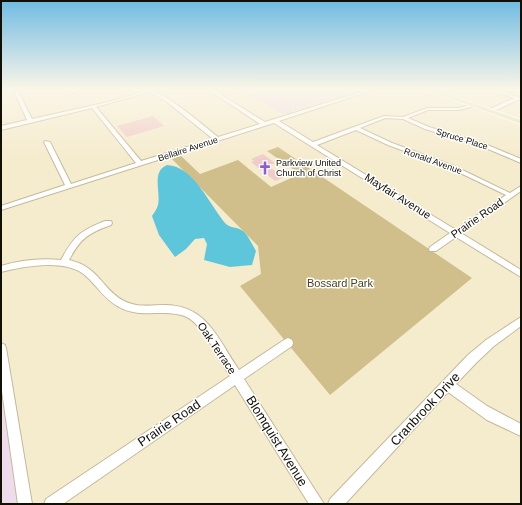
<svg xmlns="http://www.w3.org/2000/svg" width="522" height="505" font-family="Helvetica,sans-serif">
	<rect width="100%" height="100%" fill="#f5ebcd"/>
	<path fill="#eedbeb" d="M239,89h126l-82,25z
		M1,365l24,139h-24z"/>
	<path fill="#d0bf8a" d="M278,147l194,131 -142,117 -90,-109 21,-12 -3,-28 -88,-89 9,-3 21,20 38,-14 33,27 29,-13 -33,-23z"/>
	<path fill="#5dc6db" d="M167,165c27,1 43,41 59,59 4,4 12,3 17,7 5,4 10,15 13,20l-4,14 -22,2 -26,-7 3,-16 -3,-6 -9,1 -9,10 -11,8 -16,-22 -7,-19c2,-3 5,-7 6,-11 3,-14 -7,-33 9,-40z"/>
	<path fill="#f0ccc9" d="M153,116l11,10 -37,11 -10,-11z
		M263,154l12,9 -7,3 11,8 11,-4 5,3 -20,8 -24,-19 3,-1 -3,-2z"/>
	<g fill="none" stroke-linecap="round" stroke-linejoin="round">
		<g stroke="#c3ba9d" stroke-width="2">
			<path id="minor" d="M13,89h4l15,30 76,-17 38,-11 -2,-2c19,0 58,36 74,48l42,-13 -53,-35h5l53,33 105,-33h6l-97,32 34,21 71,-26 19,1 24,-9h32l15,-4v2l-15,4h-31l-20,8 21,9 56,17 36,15v4l-40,-17 -56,-17 -22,-10 -18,-1 -25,10 32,15 62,23 56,27 11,-7v5l-60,42 60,37v7l-65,-40 -20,14h-6l-1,-2 1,-2 20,-14 -176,-110 -273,87v-4l64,-21 -21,-43 1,-1 5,1 21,42 65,-21 -44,-55 -91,22v-4l26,-6zM149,92l18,10 46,37 -72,22 -45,-54zM356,130l32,15 62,23 56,27 -50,35 -139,-85z
				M69,89h4l2,3 -3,1z
				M488,89h6l27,9v2h-3l-26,12h-4v-2l26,-12z
				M105,221h6l1,2 -1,2c-23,8 -31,14 -42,35 31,7 32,29 55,41 13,7 28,4 42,4 42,1 52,35 73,65l45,-30 4,-2 4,2 1,3 -1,3 -48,33 80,125h-15l-74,-119 -172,119h-19l2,-5 184,-123c-11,-16 -26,-50 -43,-59 -7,-3 -15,-4 -23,-4 -16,0 -31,2 -45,-6 -14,-7 -22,-21 -33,-31 -19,-18 -62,-10 -85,-4v-6c19,-6 40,-8 60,-6 13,-24 19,-29 44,-39z
				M521,317v9l-27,20 -18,17 -20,21 31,22 34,18v12l-34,-16 -39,-28 -103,112h-17l2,-5 138,-144 18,-15z
				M1,343l4,2 1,3 26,156h-14l-17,-120z"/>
		</g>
		<g stroke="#fff" stroke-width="2">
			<path id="major" d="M424,89h8l89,31v4z"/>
		</g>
		<use href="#minor" fill="#fff" fill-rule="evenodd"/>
		<use href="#major" fill="#e6e6b5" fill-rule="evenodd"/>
	</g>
	<linearGradient id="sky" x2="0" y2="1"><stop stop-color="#70bbe3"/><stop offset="0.56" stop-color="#faf6e8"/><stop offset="1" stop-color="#faf6e8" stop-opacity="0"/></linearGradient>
	<rect width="522" height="160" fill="url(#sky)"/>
	<defs>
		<g id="church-bare" transform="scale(1.08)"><path d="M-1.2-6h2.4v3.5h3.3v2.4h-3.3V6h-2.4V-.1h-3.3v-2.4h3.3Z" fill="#8e5dd6" stroke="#fff" stroke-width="2.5" paint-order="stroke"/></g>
	</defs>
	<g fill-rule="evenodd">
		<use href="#church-bare" x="265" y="168"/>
	</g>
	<g text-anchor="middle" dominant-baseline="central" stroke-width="3" stroke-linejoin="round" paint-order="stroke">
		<g font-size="9" fill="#120f05" stroke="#fff">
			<text transform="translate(462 139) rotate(17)">Spruce Place</text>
			<text transform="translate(188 149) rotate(-18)">Bellaire Avenue</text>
			<text transform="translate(433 161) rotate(20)">Ronald Avenue</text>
		</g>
		<g font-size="9" fill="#120f05" stroke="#fff" text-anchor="start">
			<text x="276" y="163">Parkview United<tspan x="276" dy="10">Church of Christ</tspan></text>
		</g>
		<g font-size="11" fill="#120f05" stroke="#fff">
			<text transform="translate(398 196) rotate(32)">Mayfair Avenue</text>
			<text transform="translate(477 218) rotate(-35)">Prairie Road</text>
			<text transform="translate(217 348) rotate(56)">Oak Terrace</text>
		</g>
		<g font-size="11" fill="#493f1d" stroke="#fff">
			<text x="340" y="283">Bossard Park</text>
		</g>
		<g font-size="13" fill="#120f05" stroke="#fff">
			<text transform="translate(425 409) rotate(-47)">Cranbrook Drive</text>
			<text transform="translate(169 423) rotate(-34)">Prairie Road</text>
			<text transform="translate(277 441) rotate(58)">Blomquist Avenue</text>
		</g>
	</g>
	<rect width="522" height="505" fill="none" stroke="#120f05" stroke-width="4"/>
</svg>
